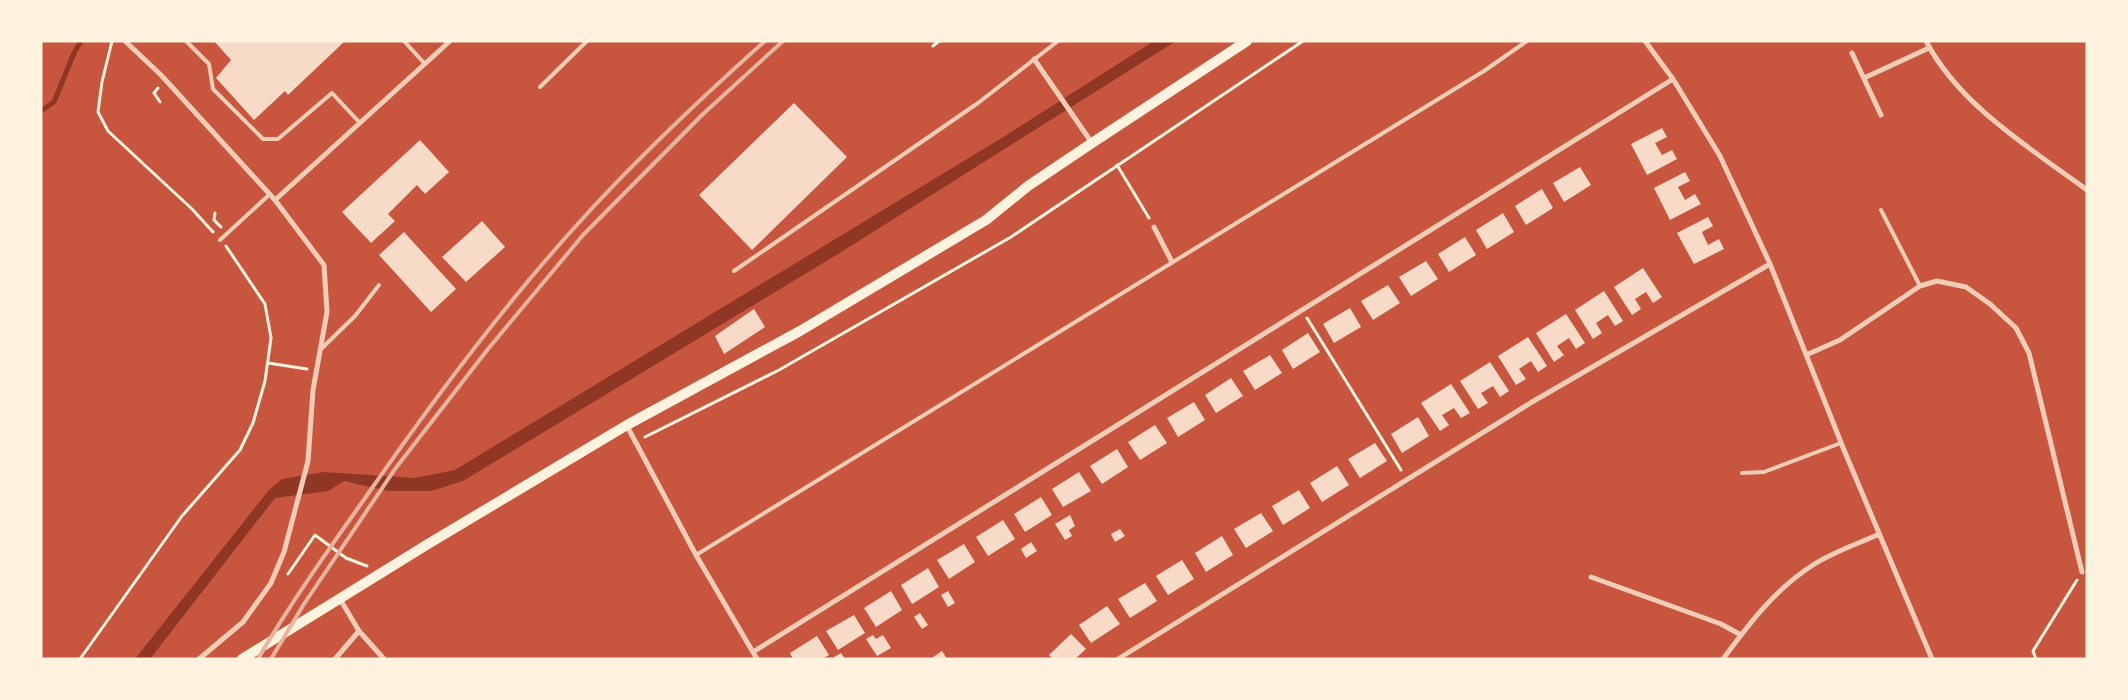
<svg xmlns="http://www.w3.org/2000/svg" width="2128" height="700" font-family="Barlow,sans-serif">
	<rect width="100%" height="100%" fill="#c8553d"/>
	<path fill="#8f3625" d="M1154,41h22l-338,213 -375,227 -32,10h-43l-44,-10 -16,10 -53,7 -125,161h-15l134,-169 13,-11 42,-7 91,6 40,-8 550,-334z"/>
	<g fill="none" stroke-linecap="round" stroke-linejoin="round">
		<path stroke="#8f3625" stroke-width="5" d="M41,111l13,-9 20,-49 7,-12"/>
	</g>
	<path fill="#f7dbc8" d="M214,41h131l-57,54 -3,-4 -31,29 -38,-42 15,-18z
		M794,103l53,54 -95,93 -53,-55z
		M1662,128l5,9 -12,6 7,12 10,-5 5,9 -30,16 -16,-31z
		M420,140l29,32 -24,22 -8,-9 -29,29 7,7 -24,22 -29,-31z
		M1580,167l11,18 -27,17 -11,-19z
		M1685,172l5,9 -12,6 7,13 10,-6 6,10 -31,16 -16,-32z
		M1542,189l11,19 -27,17 -11,-19z
		M1503,213l11,19 -27,17 -11,-19z
		M1708,217l5,9 -11,6 6,13 11,-6 5,10 -30,15 -17,-31z
		M482,221l23,26 -39,35 -24,-25z
		M404,232l52,57 -25,23 -52,-57z
		M1465,237l11,18 -27,17 -11,-18z
		M1426,261l12,18 -27,17 -12,-19z
		M1643,268l19,29 -9,6 -7,-11 -11,7 6,10 -9,6 -18,-28z
		M1388,285l12,18 -27,17 -12,-19z
		M1604,291l19,30 -8,5 -7,-11 -12,8 6,10 -9,6 -18,-29z
		M1350,308l11,19 -27,16 -11,-19z
		M754,309l11,18 -41,27 -9,-18z
		M1566,314l19,29 -9,6 -7,-11 -12,8 7,9 -10,7 -18,-29z
		M1308,333l12,19 -27,17 -11,-19z
		M1528,337l19,29 -9,6 -7,-11 -12,8 7,10 -10,6 -18,-29z
		M1270,355l12,18 -27,17 -12,-19z
		M1490,362l19,29 -9,6 -7,-11 -12,7 7,10 -10,6 -18,-28z
		M1231,378l12,18 -27,17 -11,-18z
		M1451,384l19,29 -9,5 -7,-10 -12,7 7,10 -9,6 -19,-28z
		M1194,402l11,18 -27,17 -11,-19z
		M1418,417l11,19 -27,17 -11,-19z
		M1155,425l12,18 -27,17 -12,-18z
		M1375,443l12,18 -27,17 -12,-19z
		M1117,449l11,18 -26,17 -12,-18z
		M1337,466l12,19 -27,17 -12,-19z
		M1079,472l12,19 -28,16 -11,-18z
		M1299,490l11,18 -27,17 -11,-19z
		M1041,497l11,18 -27,17 -11,-18z
		M1261,513l12,18 -27,17 -12,-19z
		M1070,515l5,11 -6,4 3,6 -7,4 -10,-16z
		M1003,520l12,19 -27,17 -12,-19z
		M1120,529l5,7 -10,6 -4,-8z
		M1222,536l11,19 -27,17 -11,-19z
		M1031,542l6,9 -11,7 -5,-9z
		M964,544l11,18 -26,17 -12,-19z
		M1182,560l12,19 -26,16 -12,-19z
		M928,568l11,19 -27,17 -11,-19z
		M1145,583l12,18 -27,17 -12,-19z
		M891,591l11,19 -26,17 -12,-19z
		M948,591l7,12 -7,4 -7,-12z
		M1107,606l13,18 -29,19 -12,-18z
		M920,613l8,12 -6,4 -8,-12z
		M854,615l11,18 -27,17 -12,-19z
		M1071,634l15,15 -11,10h-22l-4,-4z
		M873,635l3,4 7,-4 8,13 -14,8 -11,-17z
		M817,636l12,19 -7,4h-29l-3,-6z
		M942,651l5,8h-17z
		M841,653l4,6h-10l-1,-2z"/>
	<g fill="none" stroke-linecap="round" stroke-linejoin="round">
		<path stroke="#fff3e0" stroke-width="3" d="M112,41l-10,41 -4,30 10,19 84,78 21,23
			M933,46l6,-5
			M158,88l-4,5 6,9
			M1117,165l32,53
			M215,213l-1,7 7,7
			M1307,318l94,152
			M268,363l39,6
			M645,437l134,-67 232,-133 292,-196
			M288,574l27,-39 31,23 21,8
			M80,659l102,-143 58,-66 13,-27 12,-42 6,-43 -6,-34 -39,-58
			M2036,659l-3,-8 44,-71"/>
		<path stroke="#f1ccb7" stroke-width="4" d="M186,41l23,23 4,25 50,50h15l54,-46 28,30
			M404,41l21,23
			M540,87l47,-46
			M1881,210l39,76
			M220,240l50,-46
			M734,271l244,-168 80,-62
			M320,350l35,-34 24,-31
			M1742,473l22,-1 77,-29
			M696,555l788,-484 43,-30"/>
		<path stroke="#f1ccb7" stroke-width="5" d="M125,41l36,34 114,125 49,65 3,47 -14,78 -5,71 -24,91 -13,31 -28,39 -44,37
			M1645,41l28,38 47,77 50,108 74,186 88,209
			M1926,41c33,64 104,107 161,149
			M1852,53l29,62
			M1034,59l58,84
			M1864,78l65,-30
			M275,200l175,-159
			M1154,227l18,35
			M1806,355l34,-15 80,-54 17,-5 29,6 24,17 26,24 13,25 53,219
			M627,426l69,129 61,104
			M1591,577l130,47 20,11
			M340,599l19,32 25,28
			M753,652l920,-573
			M335,659l24,-28
			M1118,659l414,-257 238,-138
			M1723,659c26,-35 52,-70 90,-94 20,-13 45,-21 66,-31"/>
		<path stroke="#fff3e0" stroke-width="10" d="M242,659l186,-115 199,-119 173,-94 186,-111 42,-34 64,-43 155,-102"/>
		<path stroke="#e9b49f" stroke-width="4" d="M258,659c32,-55 68,-106 105,-158 65,-94 135,-189 212,-274 59,-66 124,-127 190,-186
			M271,659l33,-55 91,-135 93,-120 95,-114 120,-121 80,-73"/>
	</g>
	<rect width="2128" height="700" fill="none" stroke="#fff3e0" stroke-width="85"/>
</svg>
